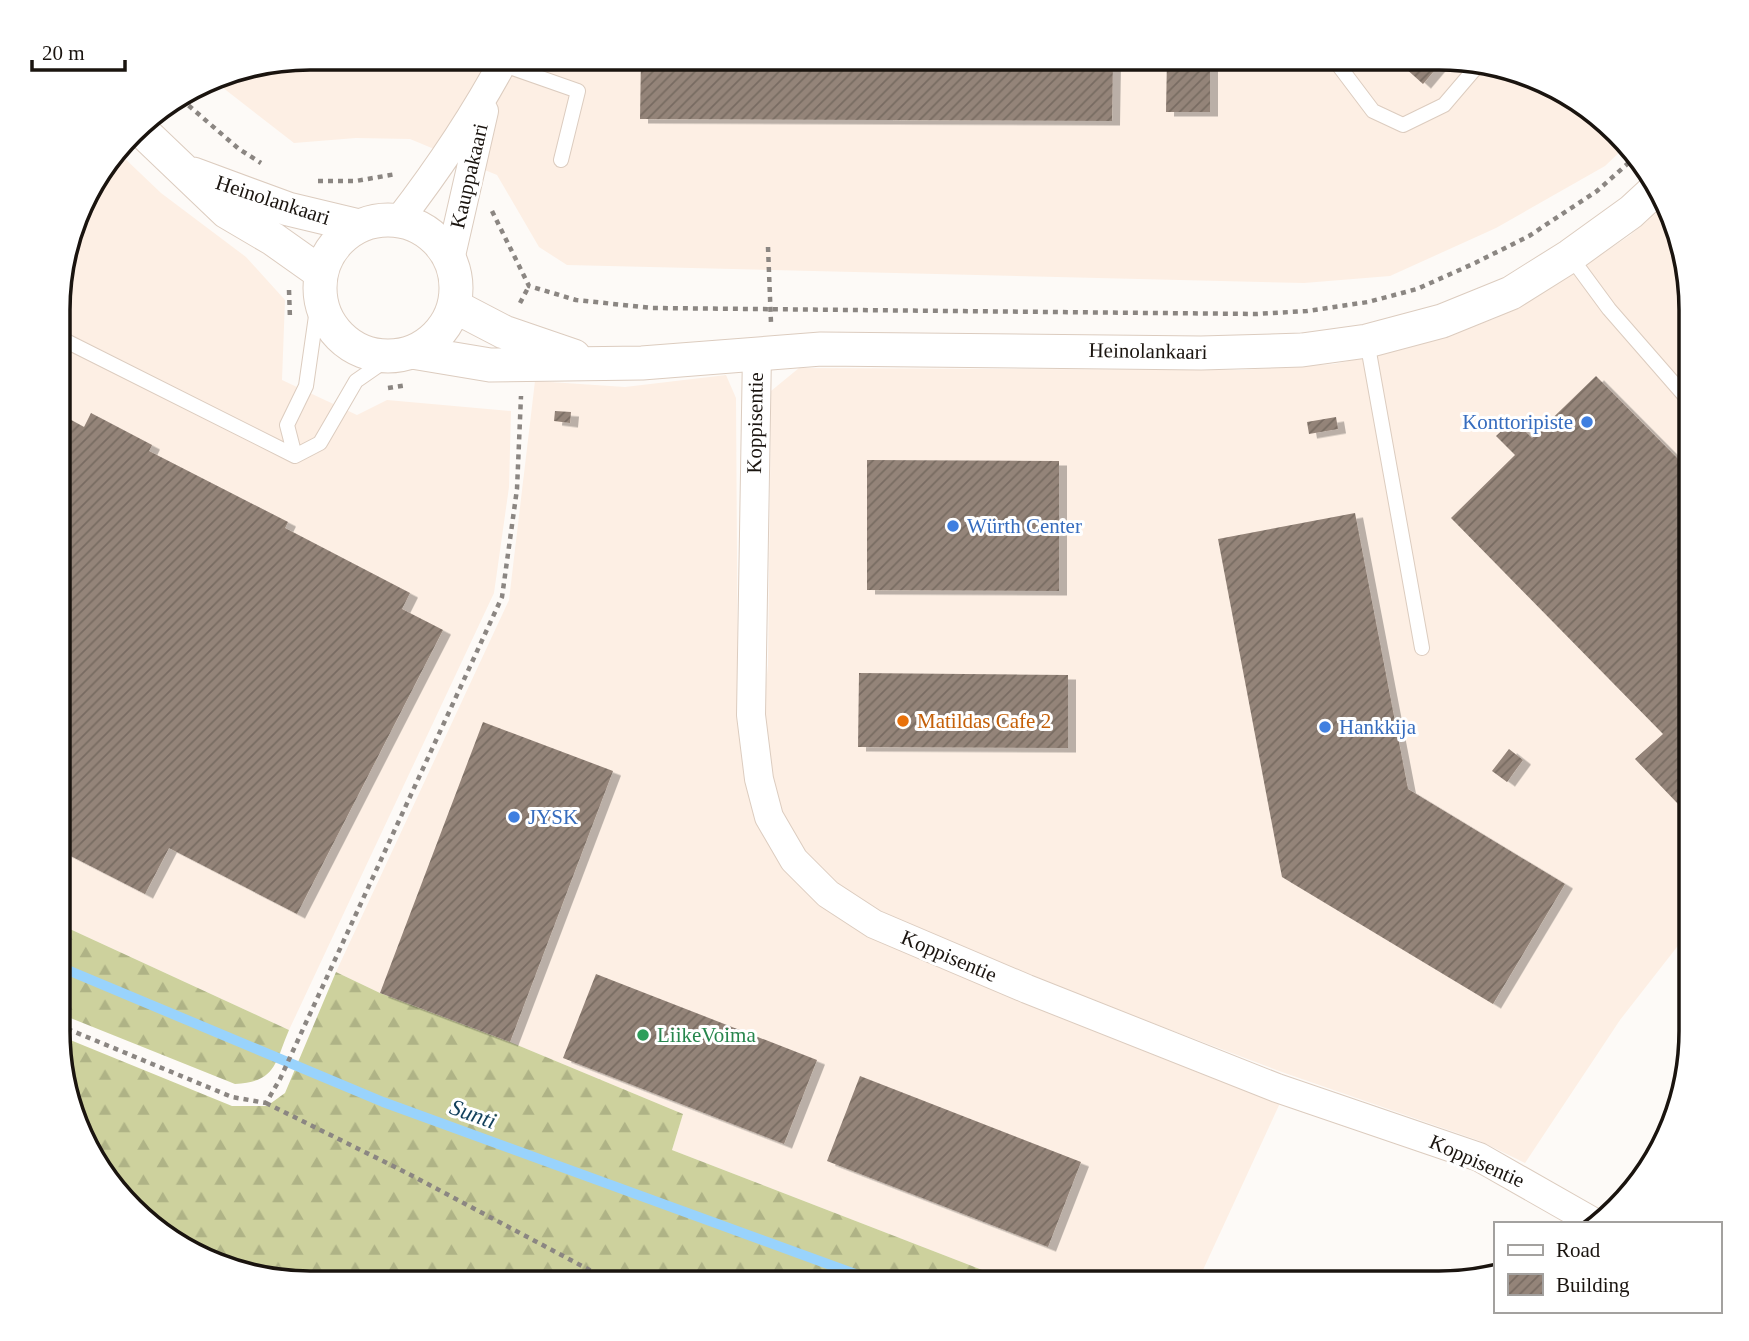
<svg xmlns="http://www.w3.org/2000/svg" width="1749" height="1341" font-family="Georgia,serif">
	<defs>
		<pattern id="forest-firs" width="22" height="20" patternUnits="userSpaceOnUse" patternTransform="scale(1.75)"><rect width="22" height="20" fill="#cdd19d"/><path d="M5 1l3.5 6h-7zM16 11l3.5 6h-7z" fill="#afb386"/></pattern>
		<pattern id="building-hatch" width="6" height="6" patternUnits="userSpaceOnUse" patternTransform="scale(1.75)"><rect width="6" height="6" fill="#948479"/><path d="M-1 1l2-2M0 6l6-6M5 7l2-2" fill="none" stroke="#786b62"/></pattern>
		<filter id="shadow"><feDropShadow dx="8" dy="4.5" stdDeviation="0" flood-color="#0004"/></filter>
	</defs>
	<rect width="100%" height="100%" fill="#fdfaf7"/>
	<path fill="#fdefe4" d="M310,58h1145l80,19 70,43 20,27 -20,19 -109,62 -106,48 -86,7 -737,-18 -28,-18 -42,-72 -87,-36 -54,-1 -62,5 -81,-63 16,-9z
		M118,152l43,41 85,64 39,43 -3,80 75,35 30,-15 124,11 -2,76 -15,106 -205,437 -230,-106 1,-647 31,-93z
		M1667,204l24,106v619l-71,91 -95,143 -45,-22 -201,-70 -248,-94 -151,-64 -41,-25 -34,-34 -25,-40 -10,-40 -7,-61 5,-48 3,-274 28,-23 442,2 93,-6 70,-15 90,-30 41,-21 94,-62z
		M726,375l10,23 2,315 87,195 456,193 -84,182h-181l-344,-133 11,-36 -173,-72 -130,-49 -44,-21 173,-372 26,-219 90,6z"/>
	<path fill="url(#forest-firs)" d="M59,924l230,106c-14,33 -13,52 -54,54l-177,-71z
		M336,972l44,21 130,49 173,72 -11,36 344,133h-722l-80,-19 -70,-43 -60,-78 -26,-95v-13l174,71h35l18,-13z"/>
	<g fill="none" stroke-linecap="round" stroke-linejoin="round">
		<path stroke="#99d3fc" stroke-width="10" d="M58,966l325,136 497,181"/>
	</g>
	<path fill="url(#building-hatch)" filter="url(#shadow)" d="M641,58h472l-1,63 -472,-2z
		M1167,58h43v54h-44z
		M1394,58h51l-22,26z
		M1596,376l95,96v322l-12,11 -44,-46 28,-25 -212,-216 64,-63 -19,-19 14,-13 3,-4 19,19z
		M555,411l16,1 -1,11 -16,-2z
		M91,413l61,32 -3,6 139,71 -3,6 125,65 -8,16 41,21 -146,284 -128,-66 -24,46 -86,-44 1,-436 24,13z
		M1336,417l2,12 -29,5 -2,-12z
		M867,460l192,1v130l-192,-1z
		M1355,513l53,276 157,95 -72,120 -211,-127 -64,-338z
		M859,673l209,2v73l-210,-1z
		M483,722l130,49 -103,271 -130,-49z
		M1509,749l14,11 -16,22 -15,-11z
		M596,974l221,86 -33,84 -221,-86z
		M860,1076l221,86 -33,85 -221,-86z"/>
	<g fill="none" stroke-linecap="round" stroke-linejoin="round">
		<g stroke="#dcccbf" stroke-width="16">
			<path id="service" d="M1333,58l40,53 30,14 41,-20 35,-41
				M501,64l77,27 -17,69
				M1570,256l39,53 82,94
				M60,338l235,118
				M1367,341l55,307
				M295,456l-8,-31 19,-39 13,-91
				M295,456l25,-13 36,-62 36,-25"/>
		</g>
		<g stroke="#dcccbf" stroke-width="30">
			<path id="minor" d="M399,220c40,-52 75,-104 106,-162
				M450,260l34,-149
				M757,352l-6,363 8,64 10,38 25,43 34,34 46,30 153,65 250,99 202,69 116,66"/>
		</g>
		<g stroke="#dcccbf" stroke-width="35">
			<path id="tertiary" d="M138,127l89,85 46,27 48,34
				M193,174l95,35 71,17
				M320 288a68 68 0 1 1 136 0a68 68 0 1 1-136 0Z
				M454,306l50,26 70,24
				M412,352l78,13 152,-2 179,-14 380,4 101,-3 65,-9 75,-20 69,-28 59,-37 61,-44 26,-24"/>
		</g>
		<path stroke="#8b8682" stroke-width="4.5" stroke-dasharray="5 5" stroke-linecap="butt" d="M181,99l58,50 22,14
			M318,181h38l40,-7
			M492,211l37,75 47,14 76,8 604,6 51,-3 61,-9 49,-13 58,-26 54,-27 68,-45 37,-33
			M768,247l3,76
			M289,290l1,29
			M520,303l9,-17
			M388,388l19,-3
			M58,1025l174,72 34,6 14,-24 222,-482 15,-108 4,-93
			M266,1103l141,70 207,110"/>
		<use href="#service" stroke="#fff" stroke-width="14"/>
		<use href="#minor" stroke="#fff" stroke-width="28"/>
		<use href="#tertiary" stroke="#fff" stroke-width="33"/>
	</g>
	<g fill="#3f7fe0" stroke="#fff" stroke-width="2.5">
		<circle cx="1587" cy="422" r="7"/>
		<circle cx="953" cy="526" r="7"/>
		<circle cx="1325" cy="727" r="7"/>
		<circle cx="514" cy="817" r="7"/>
	</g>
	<circle fill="#e8710a" stroke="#fff" stroke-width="2.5" cx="903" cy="721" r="7"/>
	<circle fill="#2e9e5b" stroke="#fff" stroke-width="2.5" cx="643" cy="1035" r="7"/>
	<g text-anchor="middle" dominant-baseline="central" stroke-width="6" stroke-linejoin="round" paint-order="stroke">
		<g font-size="21" fill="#1a140f" stroke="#fff">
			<text transform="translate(469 176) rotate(-77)">Kauppakaari</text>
			<text transform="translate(273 200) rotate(18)">Heinolankaari</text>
			<text transform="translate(1148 351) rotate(1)">Heinolankaari</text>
			<text transform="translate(755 423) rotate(-89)">Koppisentie</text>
			<text transform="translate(949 956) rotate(23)">Koppisentie</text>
			<text transform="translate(1477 1161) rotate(24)">Koppisentie</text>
		</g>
		<g font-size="21" fill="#366cbe" stroke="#fff" text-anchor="start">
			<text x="1573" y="422" text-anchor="end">Konttoripiste</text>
			<text x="967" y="526">Würth Center</text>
			<text x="1339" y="727">Hankkija</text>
			<text x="528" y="817">JYSK</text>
		</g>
		<g font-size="21" fill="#c56008" stroke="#fff" text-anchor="start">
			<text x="917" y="721">Matildas Cafe 2</text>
		</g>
		<g font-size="21" fill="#27864d" stroke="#fff" text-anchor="start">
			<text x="657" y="1035">LiikeVoima</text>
		</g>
		<g font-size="23" font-style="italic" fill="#13415c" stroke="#fff">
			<text transform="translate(473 1114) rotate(20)">Sunti</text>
		</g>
	</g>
	<path d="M0 0H1749V1341H0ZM310 70H1439A240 240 0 0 1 1679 310V1031A240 240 0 0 1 1439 1271H310A240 240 0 0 1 70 1031V310A240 240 0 0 1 310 70Z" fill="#fff" fill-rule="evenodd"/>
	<path fill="none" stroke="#1a140f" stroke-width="3.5" d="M310 70H1439A240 240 0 0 1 1679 310V1031A240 240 0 0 1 1439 1271H310A240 240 0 0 1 70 1031V310A240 240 0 0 1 310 70Z"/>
	<rect x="1494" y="1222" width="228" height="91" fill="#ffffff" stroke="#a3a19f" stroke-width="2"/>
	<rect x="1508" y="1245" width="35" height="10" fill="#ffffff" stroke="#a3a19f" stroke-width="2"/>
	<text x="1556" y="1257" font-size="21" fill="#1a140f">Road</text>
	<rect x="1508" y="1274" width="35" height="21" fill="url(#building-hatch)" stroke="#a3a19f" stroke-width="2"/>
	<text x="1556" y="1292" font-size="21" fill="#1a140f">Building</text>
	<path d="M32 60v10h93v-10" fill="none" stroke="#1a140f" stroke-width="3.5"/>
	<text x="42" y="60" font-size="21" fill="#1a140f" stroke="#ffffff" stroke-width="5" paint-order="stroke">20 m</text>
</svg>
